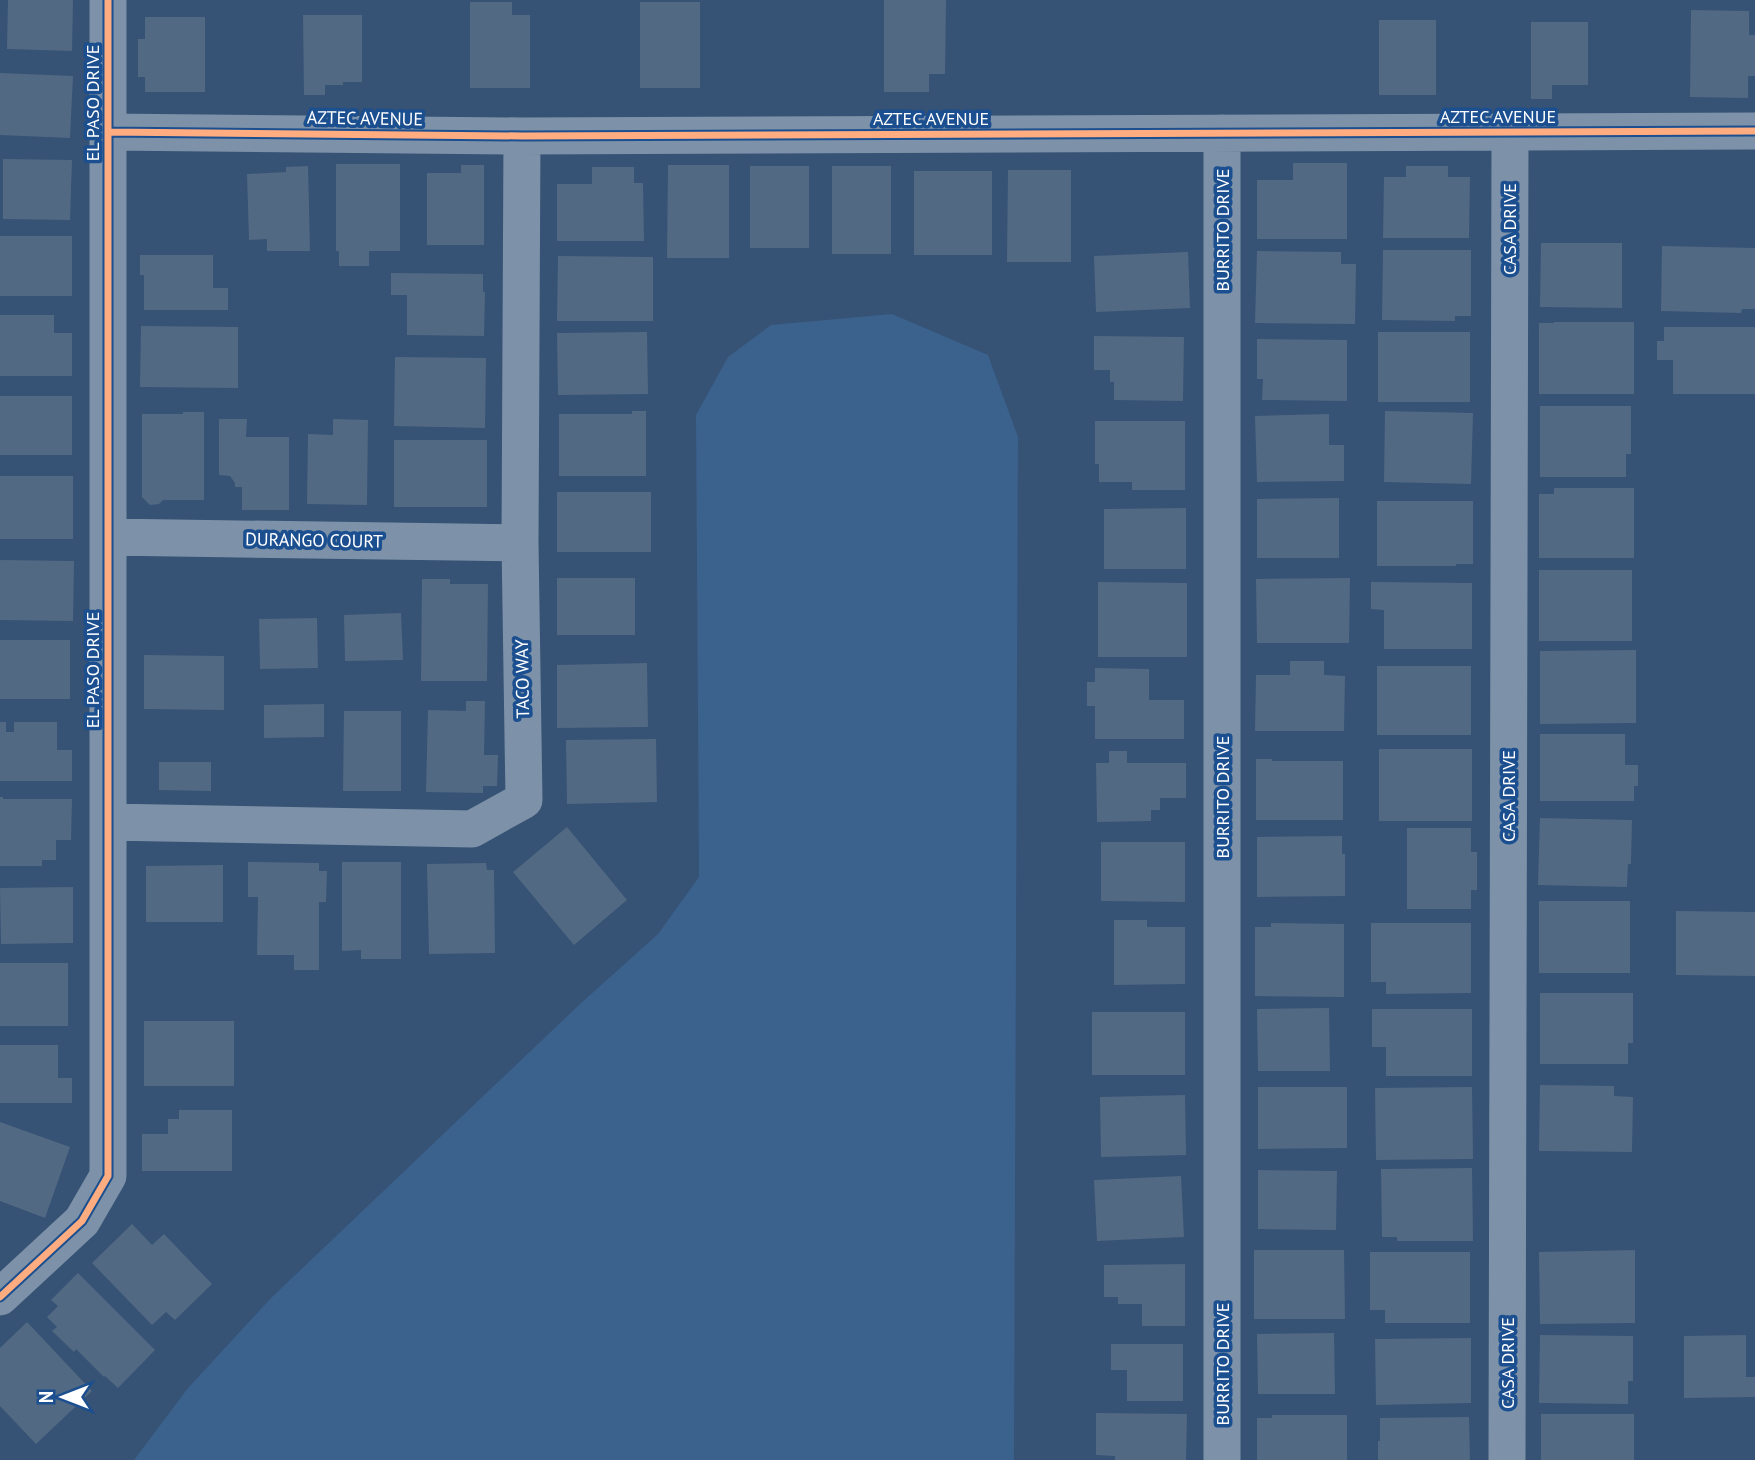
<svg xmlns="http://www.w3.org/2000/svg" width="1755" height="1460" font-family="'PT Sans',sans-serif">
	<rect width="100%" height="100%" fill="#365274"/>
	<path fill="#3b618d" d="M892,314l96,41 30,82 -4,1023h-880l54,-72 83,-90 309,-294 78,-70 41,-57 -3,-462 32,-58 43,-32z"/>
	<path fill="#526984" d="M8,0h65l-1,51 -65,-2z
		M884,0h62l-1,74h-16v18h-45z
		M470,2h42v13h18v73h-60z
		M640,2h60v86h-60z
		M1691,10l58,1v24h6v41h-7v22l-58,-1z
		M303,15h59v67h-19v3h-18v10h-21z
		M145,17h60v75h-60v-15h-7v-38h7z
		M1379,20h57v75h-57z
		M1531,22h57v63h-36v14h-21z
		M0,73l73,3 -3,62 -70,-3z
		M3,159l69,1 -2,60 -67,-1z
		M1293,163h54v76h-90v-59h36z
		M336,164h64v87h-31v15h-30v-15h-3z
		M461,165h23v80h-57v-72h34z
		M668,165h61v93h-62z
		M308,166l2,85h-43v-12l-18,1 -2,-66 39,-2v-5z
		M750,166h59v82h-59z
		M832,166h59v88h-59z
		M1406,166h42v11h22l-1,61h-86l1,-61h22z
		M592,167h42v16h9l1,58h-87v-57h35z
		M1008,170h63v92h-64z
		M914,171h78v84h-78z
		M0,236h72v60h-72z
		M1541,243h81v65l-82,-1z
		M1662,246l93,2v61h-13l-1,4 -80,-2z
		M1383,250h88v66h-16v5l-73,-1z
		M1257,251l84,1v12h15l-1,60 -100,-1z
		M1188,252l2,56 -94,4 -2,-56z
		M140,255h73v33h15v22h-84v-35h-4z
		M558,256l95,1v64h-96z
		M391,273l92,1v18h2l-1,44 -77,-1v-40h-16z
		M0,315h54v18h18v43h-72z
		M1554,322h80v72h-95v-71h15z
		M141,326l97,1v61l-98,-1z
		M1664,327h91v67h-82v-34h-16v-19h7z
		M647,332l1,62 -90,1 -1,-62z
		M1378,332h92v70h-92z
		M1094,336l90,1 -1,64 -69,-1v-18h-4v-12h-16z
		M1257,339l90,1v61l-85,-1 1,-21h-6z
		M395,357l91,1 -1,70 -91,-2z
		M0,396h72v59h-72z
		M1540,406h91v48h-5v23h-86z
		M632,411h14v65h-87v-62h73z
		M1385,411l88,2 -2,71 -87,-2z
		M183,412h21v88h-41l-4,4 -9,1 -8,-8v-83h41z
		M1329,414v31h15v36l-87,1 -2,-66z
		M219,419h28l-1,18h43v73h-47v-23h-7v-4l-5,-7 -11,-1z
		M333,419l35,1 -1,85 -60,-1 1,-70 25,1z
		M1095,421h90v69h-53v-8h-33v-18h-4z
		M394,440h93v67h-93z
		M0,476h73v63h-73z
		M1554,488h80v70h-95v-64h15z
		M557,492h94v60h-94z
		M1339,498v60h-82v-59z
		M1377,501h96v63h-17v2h-79z
		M1186,508v61h-82v-60z
		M0,560l74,1 -1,60 -73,-1z
		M1539,570h93v71h-93z
		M557,578h78v57h-78z
		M1350,578l-1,65h-92l-1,-64z
		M422,579h28v5h38l-1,97h-66z
		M1098,582l89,1v74h-89z
		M1371,582l101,1v66h-88v-39l-13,-1z
		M401,613l2,47 -58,1 -1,-46z
		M317,618l1,50 -58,1 -1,-50z
		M0,640h70v59h-70z
		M1636,650v73l-96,1v-73z
		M144,655l80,1v54l-80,-1z
		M1290,661h34v14l21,1 -1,55h-89l1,-56h34z
		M647,663l1,64 -91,1v-63z
		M1377,666h94v69h-94z
		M1095,668l54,1v31h35v39h-89v-33h-8v-24h8z
		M466,701h19l-1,54h14l-1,31h-14v7l-57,-1 2,-82 38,1z
		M324,704v33l-60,1v-33z
		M344,711h57v80h-58z
		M0,722h6v10h8v-10h43v28h15v31h-72z
		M1540,734h85v31h13v21h-4v15h-94z
		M656,739l1,63 -90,2 -1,-64z
		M1379,749h93v72h-93z
		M1109,751h18v12h59v35h-26v12h-9v11l-54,1 -1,-59h13z
		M1256,759h16v2h71v59h-87z
		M159,762h52v29l-52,-1z
		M0,797h3v2h69l-1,41h-15v20h-14v6h-42z
		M1540,818l92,2 -1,44h-3l-1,23 -89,-2z
		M567,827l60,73 -53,45 -61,-73z
		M1407,828h64v24h6v38h-6v19h-64z
		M1342,836v18h3v42l-88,1v-60z
		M1101,842h84v60l-84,-1z
		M248,862l71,1v8h8l-1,31h-7v68h-25v-15h-37l1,-58h-10z
		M342,862h59v97h-40v-9l-19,1z
		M486,863l1,7h7l1,83 -66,1 -2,-90z
		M223,865v57h-77v-56z
		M73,887v56l-72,1 -1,-56z
		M1539,901h91v72h-91z
		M1676,911l79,1v64l-79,-1z
		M1114,920h33v7h38v57l-71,1z
		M1271,923l73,1v73l-89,-1v-69h16z
		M1371,923h100v70l-85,1v-12h-15z
		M0,963h68v63h-68z
		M1540,993h93v50h-5v21h-88z
		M1329,1008l1,63h-72l-1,-62z
		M1372,1009h100v67h-86v-29h-14z
		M1092,1012h93v63h-93z
		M144,1021h90v65h-90z
		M0,1045h58v33h14v25h-72z
		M1540,1085l74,1v10l19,1 -1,55 -93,-1z
		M1258,1087h89v61l-89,1z
		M1472,1087l1,72 -97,1 -1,-72z
		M1185,1095l1,60 -85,2 -1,-60z
		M179,1110h53v61h-90v-37h26v-15h11z
		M0,1122l70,25 -25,71 -45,-17z
		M1472,1168l1,73h-76v-4h-15l-1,-68z
		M1258,1170l79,1 -1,59 -78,-1z
		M1181,1176l3,61 -87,4 -3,-61z
		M132,1224l20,21 12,-11 48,50 -37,36 -9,-8 -14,13 -60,-62z
		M1254,1250h90l1,69h-91z
		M1635,1250v73l-95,1 -1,-72z
		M1370,1252h100v71h-85v-13h-15z
		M1185,1264v62h-43v-22h-24v-7h-14v-32z
		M78,1273l77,77 -37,38 -13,-12 -1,1 -28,-28 -2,3 -22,-21 5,-4 -10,-10 11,-11 -7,-6z
		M27,1322l65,69 -56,53 -36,-38v-58z
		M1334,1333l1,61h-77l-1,-60z
		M1540,1335l93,1v45h-5v23l-89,-1z
		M1746,1335v42h9v20l-71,1v-62z
		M1471,1338v65l-95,2 -1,-66z
		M1111,1344h72v57h-56v-31h-16z
		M1096,1413l91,1 -1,46h-71v-4l-19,-1z
		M1541,1414h93v46h-93z
		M1272,1415h75v45h-90v-42h15z
		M1469,1417l1,43h-92v-19h2v-23z"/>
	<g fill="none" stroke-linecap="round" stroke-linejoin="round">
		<path stroke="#7d92a8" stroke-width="37" d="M108,132l414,4 1233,-5
			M1222,133v1327
			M108,537l412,6
			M108,822l364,7 52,-29 -4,-257 2,-407
			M0,1297l82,-76 26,-45v-1176
			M1507,1460l3,-1328"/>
		<g stroke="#1b4f8f" stroke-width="11">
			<path id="cycleway" d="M108,132l414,4 1233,-5
				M0,1297l82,-76 26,-45v-1176"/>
		</g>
		<use href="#cycleway" stroke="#ffac80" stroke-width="7"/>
	</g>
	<g text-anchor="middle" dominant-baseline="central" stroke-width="7" stroke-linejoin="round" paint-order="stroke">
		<g font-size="18" fill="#fff" stroke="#1b4f8f">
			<text transform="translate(92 103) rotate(-90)">EL PASO DRIVE</text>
			<text x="1498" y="116">AZTEC AVENUE</text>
			<text transform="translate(365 118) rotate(1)">AZTEC AVENUE</text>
			<text x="931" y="118">AZTEC AVENUE</text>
			<text transform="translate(1509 229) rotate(-90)">CASA DRIVE</text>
			<text transform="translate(1222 230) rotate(-90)">BURRITO DRIVE</text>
			<text transform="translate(314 540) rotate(1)">DURANGO COURT</text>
			<text transform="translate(92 670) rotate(-90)">EL PASO DRIVE</text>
			<text transform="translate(522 679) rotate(-91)">TACO WAY</text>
			<text transform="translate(1508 796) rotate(-90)">CASA DRIVE</text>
			<text transform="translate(1222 797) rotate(-90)">BURRITO DRIVE</text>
			<text transform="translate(1507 1363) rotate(-90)">CASA DRIVE</text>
			<text transform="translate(1222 1364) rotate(-90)">BURRITO DRIVE</text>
		</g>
	</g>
	<g transform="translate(63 1397) rotate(270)" stroke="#1b4f8f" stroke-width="5" paint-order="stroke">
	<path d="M0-5L12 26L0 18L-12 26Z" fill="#ffffff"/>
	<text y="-10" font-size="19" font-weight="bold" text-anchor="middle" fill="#ffffff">N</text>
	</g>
</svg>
